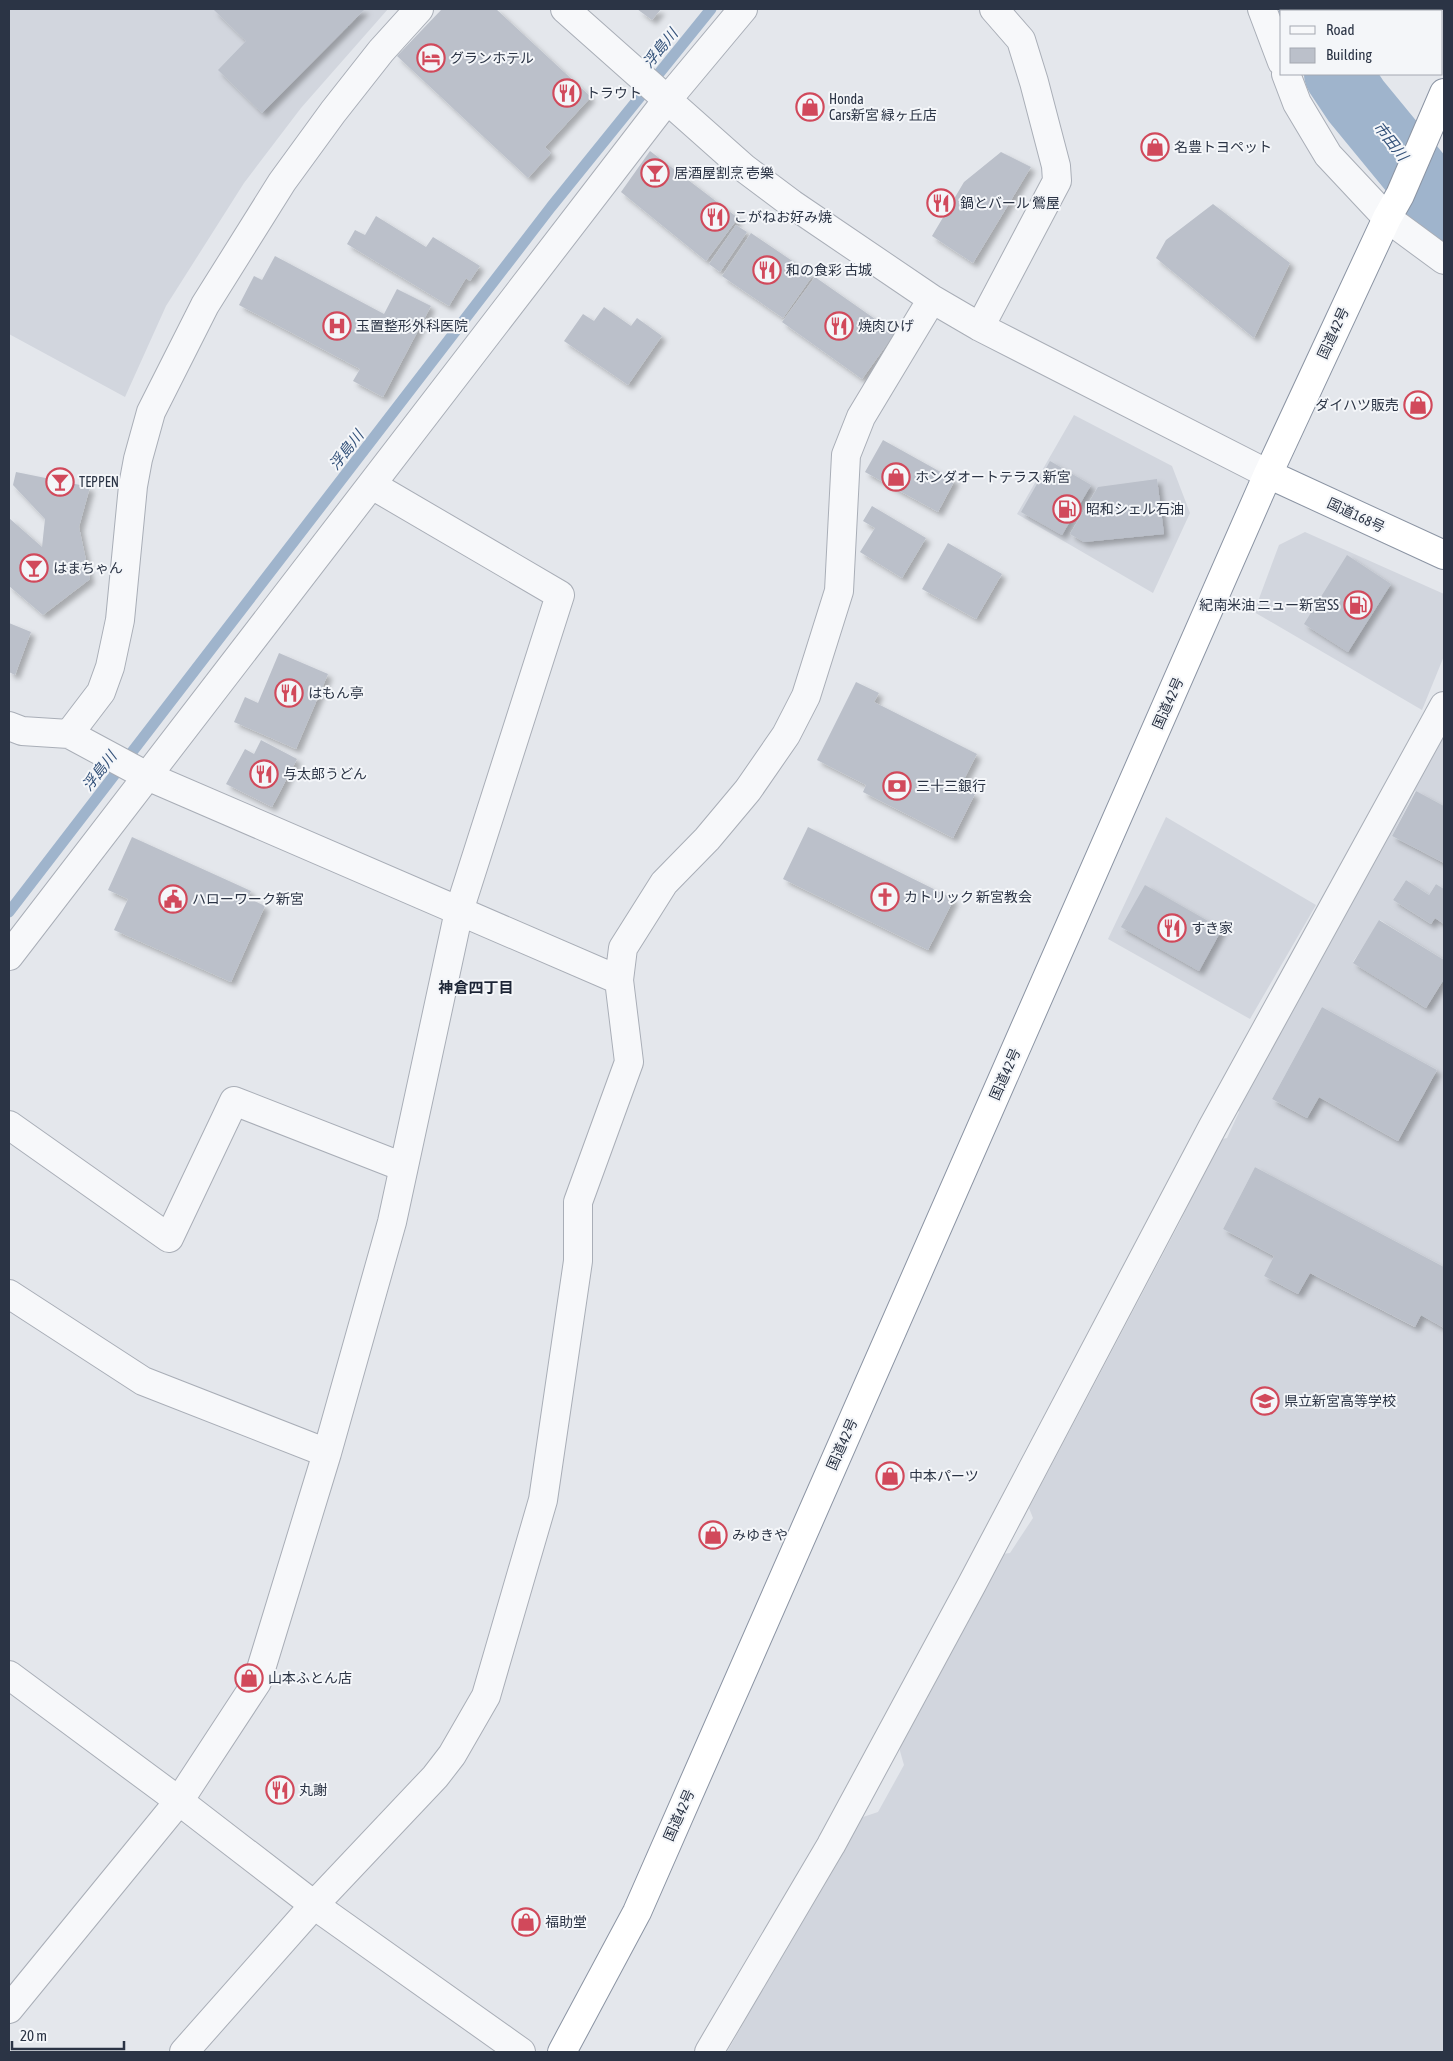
<svg xmlns="http://www.w3.org/2000/svg" width="1453" height="2061" font-family="'Asap Condensed','Noto Sans JP',sans-serif">
	<defs>
		<filter id="shadow"><feDropShadow dx="4.5" dy="4.5" stdDeviation="2.5" flood-color="#0004"/></filter>
	</defs>
	<rect width="100%" height="100%" fill="#e4e7ec"/>
	<path fill="#d2d6de" fill-rule="evenodd" d="M9,9h379l-87,99 -57,75 -78,123 -41,91 -116,-63z
		M1074,415l98,51 18,47 -37,80 -136,-79z
		M1305,532l139,62v62l-22,54 -168,-98 25,-67z
		M1444,715v91l-29,-15 -23,45 52,27v26l-8,-5 -7,11 -23,-15 -13,20 38,24 4,-6 9,6v36l-64,-40 -27,42 73,46 18,-29v288l-189,-100 -32,62 51,27 -10,20 34,18 12,-21 104,54 7,-12 23,13v724h-717l133,-234 18,-6 26,-47 -6,-21 104,-190 8,-1 23,-35 -4,-10 152,-288 37,-80 9,-2 12,-26 -5,-10zM1322,1007l115,63 -39,71 -79,-44 -12,21 -35,-19z
		M1166,817l150,88 -66,114 -142,-80z"/>
	<g fill="none" stroke-linecap="round" stroke-linejoin="round">
		<path stroke="#9fb4cc" stroke-width="11" d="M9,912l542,-705 160,-198"/>
		<path stroke="#9fb4cc" stroke-width="68" d="M1313,9l1,2
			M1338,74l18,27 88,107"/>
	</g>
	<path fill="#bbc0ca" filter="url(#shadow)" d="M213,9h152l-103,104 -44,-43 28,-29z
		M442,9h54l95,88 -46,50 6,6 -23,25 -131,-122z
		M637,9h24l-9,11z
		M650,151l88,67 -32,43 -85,-69z
		M1001,152l30,15 -58,96 -41,-27 32,-54z
		M1213,204l77,59 -36,75 -98,-80 10,-18z
		M376,216l50,31 7,-10 47,29 -10,15 -4,-3 -17,28 -102,-62 8,-14 10,5z
		M736,225l11,7 -27,40 -11,-8z
		M751,233l62,42 -30,43 -61,-42z
		M275,256l109,58 13,-25 34,17 -48,91 -30,-16 7,-12 -121,-64 15,-29 8,4z
		M815,277l80,56 -33,46 -80,-57z
		M604,307l27,19 6,-8 25,18 -34,49 -64,-44 19,-27 11,7z
		M883,440l72,40 -17,32 -73,-40z
		M1050,461l41,24 -29,50 -41,-23z
		M16,472l74,15 -11,40 11,52 -47,36 -34,-29v-68l33,29 3,-28 -32,-34z
		M1157,479l7,55 -80,8 -14,-8 28,-47z
		M872,506l54,32 -24,40 -42,-26 15,-24 -12,-7z
		M948,543l54,31 -26,45 -54,-30z
		M1347,555l44,29 -43,68 -44,-28z
		M9,623l22,9 -16,43 -6,-3z
		M279,653l49,21 -32,75 -62,-27 11,-25 13,6z
		M856,682l23,11 -5,9 103,52 -17,33 15,7 -22,44 -90,-46 3,-7 -49,-25z
		M261,740l36,19 -25,48 -46,-23 19,-35 9,5z
		M1416,791l28,15v57l-52,-27z
		M808,827l146,72 -26,51 -145,-71z
		M132,837l119,54 -3,7 17,8 -34,76 -117,-52 14,-31 -20,-9z
		M1406,880l23,15 7,-11 8,5v35l-9,-6 -4,6 -38,-24z
		M1145,885l77,44 -23,42 -78,-44z
		M1379,920l65,40v19l-18,29 -73,-45z
		M1322,1007l115,63 -39,71 -79,-44 -12,21 -35,-19z
		M1255,1167l189,100v61l-23,-13 -6,12 -105,-54 -12,21 -34,-18 10,-20 -51,-27z"/>
	<g fill="none" stroke-linecap="round" stroke-linejoin="round">
		<g stroke="#a9aeb7" stroke-width="30">
			<path id="minor" d="M565,9l179,159 48,36 140,95 48,28 288,147
				M1262,9l20,53
				M1286,74l11,29 31,52 59,63 57,42
				M980,327l77,-146 -1,-15 -22,-84 -13,-42 -27,-31
				M9,726l13,5 47,3 78,42 472,204
				M69,734l32,-42 9,-25 10,-47 13,-134 5,-27 13,-47 54,-107 77,-123 51,-70 48,-61 38,-42
				M9,956l658,-856 76,-91
				M9,1125l160,113 65,-137 169,66
				M9,1294l134,87 184,72
				M9,1675l170,126 135,104 207,147
				M9,2009l170,-208 78,-119 70,-229 65,-231 67,-311 101,-316 -188,-110
				M184,2052l130,-147 121,-128 17,-22 34,-59 57,-196 35,-239v-59l51,-140 -10,-82 4,-32 41,-65 43,-44 41,-49 38,-55 20,-39 33,-105 7,-136 15,-38 71,-118
				M709,2052l122,-207 141,-261 240,-456 232,-422"/>
		</g>
		<g stroke="#8b94a3" stroke-width="30">
			<path id="highway" d="M1268,474l176,81
				M562,2052l75,-140 631,-1438 119,-256 13,-23 44,-102"/>
		</g>
		<use href="#minor" stroke="#f7f8fa" stroke-width="28"/>
		<use href="#highway" stroke="#fff" stroke-width="28"/>
	</g>
	<defs>
		<g id="hotel-ring" transform="scale(1.4375)"><circle r="9.5" fill="#f4f6f9" stroke="#d1495b" stroke-width="1.5"/><path d="M-6-4.5h1.5V1H6V5H4.5V3h-9V5H-6ZM-4 0a1.8 1.8 0 1 1 3.6 0ZM.5 0V-2.5h3Q6-2.5 6 0Z" fill="#d1495b"/></g>
		<g id="restaurant-ring" transform="scale(1.4375)"><circle r="9.5" fill="#f4f6f9" stroke="#d1495b" stroke-width="1.5"/><path d="M-5-6h1v4h1v-4h1v4h1v-4h1v5L-1.5 .5V6h-2V.5L-5-1ZM5-6V6H3V1.5H1.5Q1.5-4 5-6Z" fill="#d1495b"/></g>
		<g id="shop-ring" transform="scale(1.4375)"><circle r="9.5" fill="#f4f6f9" stroke="#d1495b" stroke-width="1.5"/><path d="M-5-2.5h2.3a2.7 3.5 0 0 1 5.4 0H5L5.5 6h-11ZM-1.5-2.5h3a1.5 2.3 0 0 0-3 0Z" fill="#d1495b"/></g>
		<g id="bar-ring" transform="scale(1.4375)"><circle r="9.5" fill="#f4f6f9" stroke="#d1495b" stroke-width="1.5"/><path d="M-6-5H6L.8 .8V4.5H3.5V6h-7V4.5H-.8V.8Z" fill="#d1495b"/></g>
		<g id="hospital-ring" transform="scale(1.4375)"><circle r="9.5" fill="#f4f6f9" stroke="#d1495b" stroke-width="1.5"/><path d="M-5-5h3v3.5h4V-5h3V5h-3V1.5h-4V5h-3Z" fill="#d1495b"/></g>
		<g id="fuel-ring" transform="scale(1.4375)"><circle r="9.5" fill="#f4f6f9" stroke="#d1495b" stroke-width="1.5"/><path d="M-5.5-6h7V0h2V4h1.3V-2.5L3-4.5l.8-.8L6-3V5H2.5V1h-1V6h-7ZM-4.2-4.7v3.2H.2V-4.7Z" fill="#d1495b"/></g>
		<g id="bank-ring" transform="scale(1.4375)"><circle r="9.5" fill="#f4f6f9" stroke="#d1495b" stroke-width="1.5"/><path d="M-6-4H6V4H-6ZM0-2.3a2.3 2.3 0 1 0 0 4.6a2.3 2.3 0 1 0 0-4.6Z" fill="#d1495b"/></g>
		<g id="church-ring" transform="scale(1.4375)"><circle r="9.5" fill="#f4f6f9" stroke="#d1495b" stroke-width="1.5"/><path d="M-1.2-6h2.4v3.5h3.3v2.4h-3.3V6h-2.4V-.1h-3.3v-2.4h3.3Z" fill="#d1495b"/></g>
		<g id="civic-ring" transform="scale(1.4375)"><circle r="9.5" fill="#f4f6f9" stroke="#d1495b" stroke-width="1.5"/><path d="M-.6-6.5H3V-4.5H.6V-3L4-1V1h2V6H-6V1h2V-1L-.6-3ZM-1.2 2.5V6h2.4V2.5Z" fill="#d1495b"/></g>
		<g id="school-ring" transform="scale(1.4375)"><circle r="9.5" fill="#f4f6f9" stroke="#d1495b" stroke-width="1.5"/><path d="M0-5L7-2L0 1L-7-2ZM-4 1L0 2.5L4 1V4Q0 6-4 4Z" fill="#d1495b"/></g>
	</defs>
	<g fill-rule="evenodd">
		<use href="#hotel-ring" x="431" y="58"/>
		<use href="#restaurant-ring" x="567" y="93"/>
		<use href="#shop-ring" x="810" y="107"/>
		<use href="#shop-ring" x="1155" y="147"/>
		<use href="#bar-ring" x="655" y="173"/>
		<use href="#restaurant-ring" x="941" y="203"/>
		<use href="#restaurant-ring" x="715" y="217"/>
		<use href="#restaurant-ring" x="767" y="270"/>
		<use href="#hospital-ring" x="337" y="326"/>
		<use href="#restaurant-ring" x="839" y="326"/>
		<use href="#shop-ring" x="1418" y="405"/>
		<use href="#shop-ring" x="896" y="477"/>
		<use href="#bar-ring" x="60" y="482"/>
		<use href="#fuel-ring" x="1067" y="509"/>
		<use href="#bar-ring" x="34" y="568"/>
		<use href="#fuel-ring" x="1358" y="605"/>
		<use href="#restaurant-ring" x="289" y="693"/>
		<use href="#restaurant-ring" x="264" y="774"/>
		<use href="#bank-ring" x="897" y="786"/>
		<use href="#church-ring" x="885" y="897"/>
		<use href="#civic-ring" x="173" y="899"/>
		<use href="#restaurant-ring" x="1172" y="928"/>
		<use href="#school-ring" x="1265" y="1401"/>
		<use href="#shop-ring" x="890" y="1476"/>
		<use href="#shop-ring" x="713" y="1535"/>
		<use href="#shop-ring" x="249" y="1678"/>
		<use href="#restaurant-ring" x="280" y="1790"/>
		<use href="#shop-ring" x="526" y="1922"/>
	</g>
	<g text-anchor="middle" dominant-baseline="central" stroke-width="4" stroke-linejoin="round" paint-order="stroke">
		<g font-size="14" fill="#2b3445" stroke="#f4f6f9" text-anchor="start">
			<text x="450" y="58">グランホテル</text>
			<text x="586" y="93">トラウト</text>
			<text x="829" y="99">Honda<tspan x="829" dy="16">Cars新宮 緑ヶ丘店</tspan></text>
			<text x="1174" y="147">名豊トヨペット</text>
			<text x="674" y="173">居酒屋割烹 壱樂</text>
			<text x="960" y="203">鍋とバール 鶯屋</text>
			<text x="734" y="217">こがねお好み焼</text>
			<text x="786" y="270">和の食彩 古城</text>
			<text x="356" y="326">玉置整形外科医院</text>
			<text x="858" y="326">焼肉ひげ</text>
			<text x="1399" y="405" text-anchor="end">ダイハツ販売</text>
			<text x="915" y="477">ホンダオートテラス 新宮</text>
			<text x="79" y="482">TEPPEN</text>
			<text x="1086" y="509">昭和シェル石油</text>
			<text x="53" y="568">はまちゃん</text>
			<text x="1339" y="605" text-anchor="end">紀南米油 ニュー新宮SS</text>
			<text x="308" y="693">はもん亭</text>
			<text x="283" y="774">与太郎うどん</text>
			<text x="916" y="786">三十三銀行</text>
			<text x="904" y="897">カトリック 新宮教会</text>
			<text x="192" y="899">ハローワーク新宮</text>
			<text x="1191" y="928">すき家</text>
			<text x="1284" y="1401">県立新宮高等学校</text>
			<text x="909" y="1476">中本パーツ</text>
			<text x="732" y="1535">みゆきや</text>
			<text x="268" y="1678">山本ふとん店</text>
			<text x="299" y="1790">丸謝</text>
			<text x="545" y="1922">福助堂</text>
		</g>
		<g font-size="14" fill="#2b3445" stroke="#f4f6f9">
			<text transform="translate(1333 333) rotate(-65)">国道42号</text>
			<text transform="translate(1356 515) rotate(25)">国道168号</text>
			<text transform="translate(1168 703) rotate(-66)">国道42号</text>
			<text transform="translate(1005 1074) rotate(-66)">国道42号</text>
			<text transform="translate(842 1444) rotate(-66)">国道42号</text>
			<text transform="translate(679 1815) rotate(-66)">国道42号</text>
		</g>
		<g font-size="15" font-style="italic" fill="#34527a" stroke="#f4f6f9">
			<text transform="translate(660 48) rotate(-51)">浮島川</text>
			<text transform="translate(1391 141) rotate(52)">市田川</text>
			<text transform="translate(346 450) rotate(-52)">浮島川</text>
			<text transform="translate(99 771) rotate(-52)">浮島川</text>
		</g>
		<g font-size="15" font-weight="bold" fill="#1d2536" stroke="#f4f6f9">
			<text x="476" y="987">神倉四丁目</text>
		</g>
	</g>
	<rect width="1453" height="2061" fill="none" stroke="#2b3445" stroke-width="20"/>
	<rect x="1280" y="10" width="162" height="65" fill="#f4f6f9" stroke="#a4a8b1"/>
	<rect x="1290" y="26" width="25" height="8" fill="#f7f8fa" stroke="#a4a8b1"/>
	<text x="1326" y="35" font-size="15" fill="#2b3445">Road</text>
	<rect x="1290" y="48" width="25" height="15" fill="#bbc0ca" stroke="#a4a8b1"/>
	<text x="1326" y="60" font-size="15" fill="#2b3445">Building</text>
	<path d="M12 2041v8h112v-8" fill="none" stroke="#2b3445" stroke-width="2.5"/>
	<text x="20" y="2041" font-size="15" fill="#2b3445" stroke="#f4f6f9" stroke-width="4" paint-order="stroke">20 m</text>
</svg>
